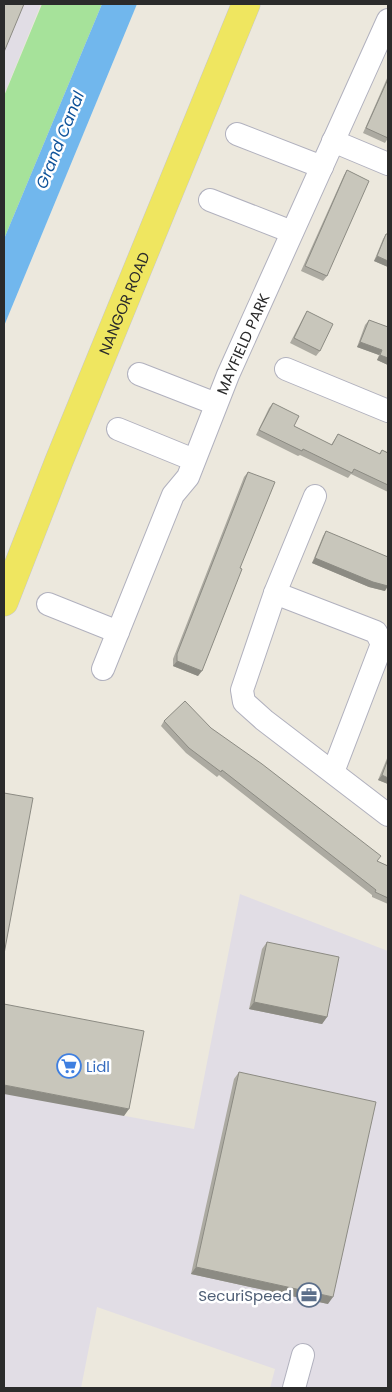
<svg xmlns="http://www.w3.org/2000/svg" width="392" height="1392" font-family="Poppins,sans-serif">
	<rect width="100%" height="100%" fill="#ece8dd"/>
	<path fill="#e1dde5" d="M4,4h37l-37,91z
		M240,894l148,57v437h-118l5,-19 -178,-62 -16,81h-77v-295l190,36z"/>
	<path fill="#a6e29a" d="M42,4h60l-98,235v-143z"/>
	<path fill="#71b7ed" d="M102,4h35l-133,322v-87z"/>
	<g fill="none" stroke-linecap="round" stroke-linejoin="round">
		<g stroke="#b1b1be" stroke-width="24">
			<g id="minor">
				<path d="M237,134l85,33"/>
				<path d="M333,141l55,23"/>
				<path d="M210,200l82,32"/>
				<path d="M286,369l102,42"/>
				<path d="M139,374l77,30"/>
				<path d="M118,429l76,31"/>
				<path d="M315,496l-40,97 -33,97 2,12 20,18 124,95"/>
				<path d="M275,593l101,39 6,12 -49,128"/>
				<path d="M48,604l70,28"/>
				<path id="s1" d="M103,669l70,-174 15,-18 40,-102 160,-355"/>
				<path d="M294,1388l9,-33"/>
			</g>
		</g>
		<g stroke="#c8c8c8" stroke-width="29">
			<g id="major">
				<path id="s2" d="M4,602l55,-141 187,-457"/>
			</g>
		</g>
		<use href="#minor" stroke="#fff" stroke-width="22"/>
		<use href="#major" stroke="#efe660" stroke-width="28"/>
	</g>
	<path fill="#acaaa1" d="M388,76v62l-3,5 -22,-10z
		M347,170l-20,106 -4,5 -22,-10 43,-96z
		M386,234h2v33l-14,-6 9,-22z
		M307,311l13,40 -4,5 -26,-13 14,-27z
		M369,320l19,7v38l-11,-5 2,-5 -22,-8 8,-22z
		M273,403l21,23 37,19 7,-11 41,20 3,-4 6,3v39l-37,-18 -3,4 -48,-23 -2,1 -42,-21 13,-27z
		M248,472l-50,204 -25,-10v-7l71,-182z
		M326,531l59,60 -16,-4 -57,-24 11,-27z
		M164,721l47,7 166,133 11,5v38l-16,-7v-2l-153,-120 -2,2 -31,-24 -25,-27z
		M388,756v28l-10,-4z
		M267,942l60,75 -5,7 -73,-15 13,-60z
		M239,1072l89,232 -137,-30 43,-195z"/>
	<path fill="#8c8b83" d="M377,256l11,5v6l-14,-6z
		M360,342l22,8 -3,5 -22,-8z
		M380,355l8,3v7l-11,-5z
		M315,558l73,28 -3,5 -16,-4 -57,-24z
		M177,661l25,10 -4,5 -25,-10z
		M382,775l6,3v6l-10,-4z
		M254,1002l73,15 -5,7 -73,-15z
		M4,1085l125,24 -5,7 -120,-22z
		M196,1267l137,30 -5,7 -137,-30z"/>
	<path fill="#c8c6bb" stroke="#8c8b83" d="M4,4h20l-20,48z
		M388,79v59l-22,-10z
		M347,170l22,11 -42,95 -22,-10z
		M386,234h2v27l-11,-5z
		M307,311l26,13 -13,27 -26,-13z
		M369,320l19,7v31l-8,-3 2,-5 -22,-8z
		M273,403l26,13 -5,10 38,19 6,-11 42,20 2,-4 6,3v32l-34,-16 -2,4 -49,-24 -1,2 -43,-21z
		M248,472l27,10 -35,86 2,1 -40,102 -25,-10v-7z
		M326,531l62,26v29l-15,-4 -58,-24z
		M185,701l26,27 51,36 119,92 -4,5 11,5v32l-13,-6 1,-2 -154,-120 -1,2 -32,-24 -25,-27z
		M388,759v19l-6,-3z
		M4,793l29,5 -29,156z
		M267,942l72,15 -12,60 -73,-15z
		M4,1004l140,27 -15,78 -125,-24z
		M239,1072l137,30 -43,195 -137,-30z"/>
	<defs>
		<g id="supermarket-ring" transform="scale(1.25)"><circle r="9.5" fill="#fff" stroke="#3f7fe0" stroke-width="1.5"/><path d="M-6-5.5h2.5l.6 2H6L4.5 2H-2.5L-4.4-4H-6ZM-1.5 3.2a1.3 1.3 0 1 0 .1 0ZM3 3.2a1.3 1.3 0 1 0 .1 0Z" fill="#3f7fe0"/></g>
		<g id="office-ring" transform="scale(1.25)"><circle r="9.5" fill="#fff" stroke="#5c6f8a" stroke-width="1.5"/><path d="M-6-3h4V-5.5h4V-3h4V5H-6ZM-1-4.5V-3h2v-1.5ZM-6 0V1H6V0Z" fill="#5c6f8a"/></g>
	</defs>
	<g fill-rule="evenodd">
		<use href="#supermarket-ring" x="69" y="1066"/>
		<use href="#office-ring" x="309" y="1295"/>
	</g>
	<g text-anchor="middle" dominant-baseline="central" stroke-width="5" stroke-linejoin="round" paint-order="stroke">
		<g font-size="15" fill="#2b2b2b" stroke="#fff">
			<text stroke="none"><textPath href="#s2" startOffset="322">NANGOR ROAD</textPath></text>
			<text stroke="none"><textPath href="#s1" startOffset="355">MAYFIELD PARK</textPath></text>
		</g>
		<g font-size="15" fill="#366cbe" stroke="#fff" text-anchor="start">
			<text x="86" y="1066">Lidl</text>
		</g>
		<g font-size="15" fill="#4e5e75" stroke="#fff" text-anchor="end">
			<text x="292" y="1295">SecuriSpeed</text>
		</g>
		<g font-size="16" font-style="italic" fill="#0f539a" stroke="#fff">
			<text transform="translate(60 140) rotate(-68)">Grand Canal</text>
		</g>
	</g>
	<rect width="392" height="1392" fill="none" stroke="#2b2b2b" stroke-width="10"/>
</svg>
